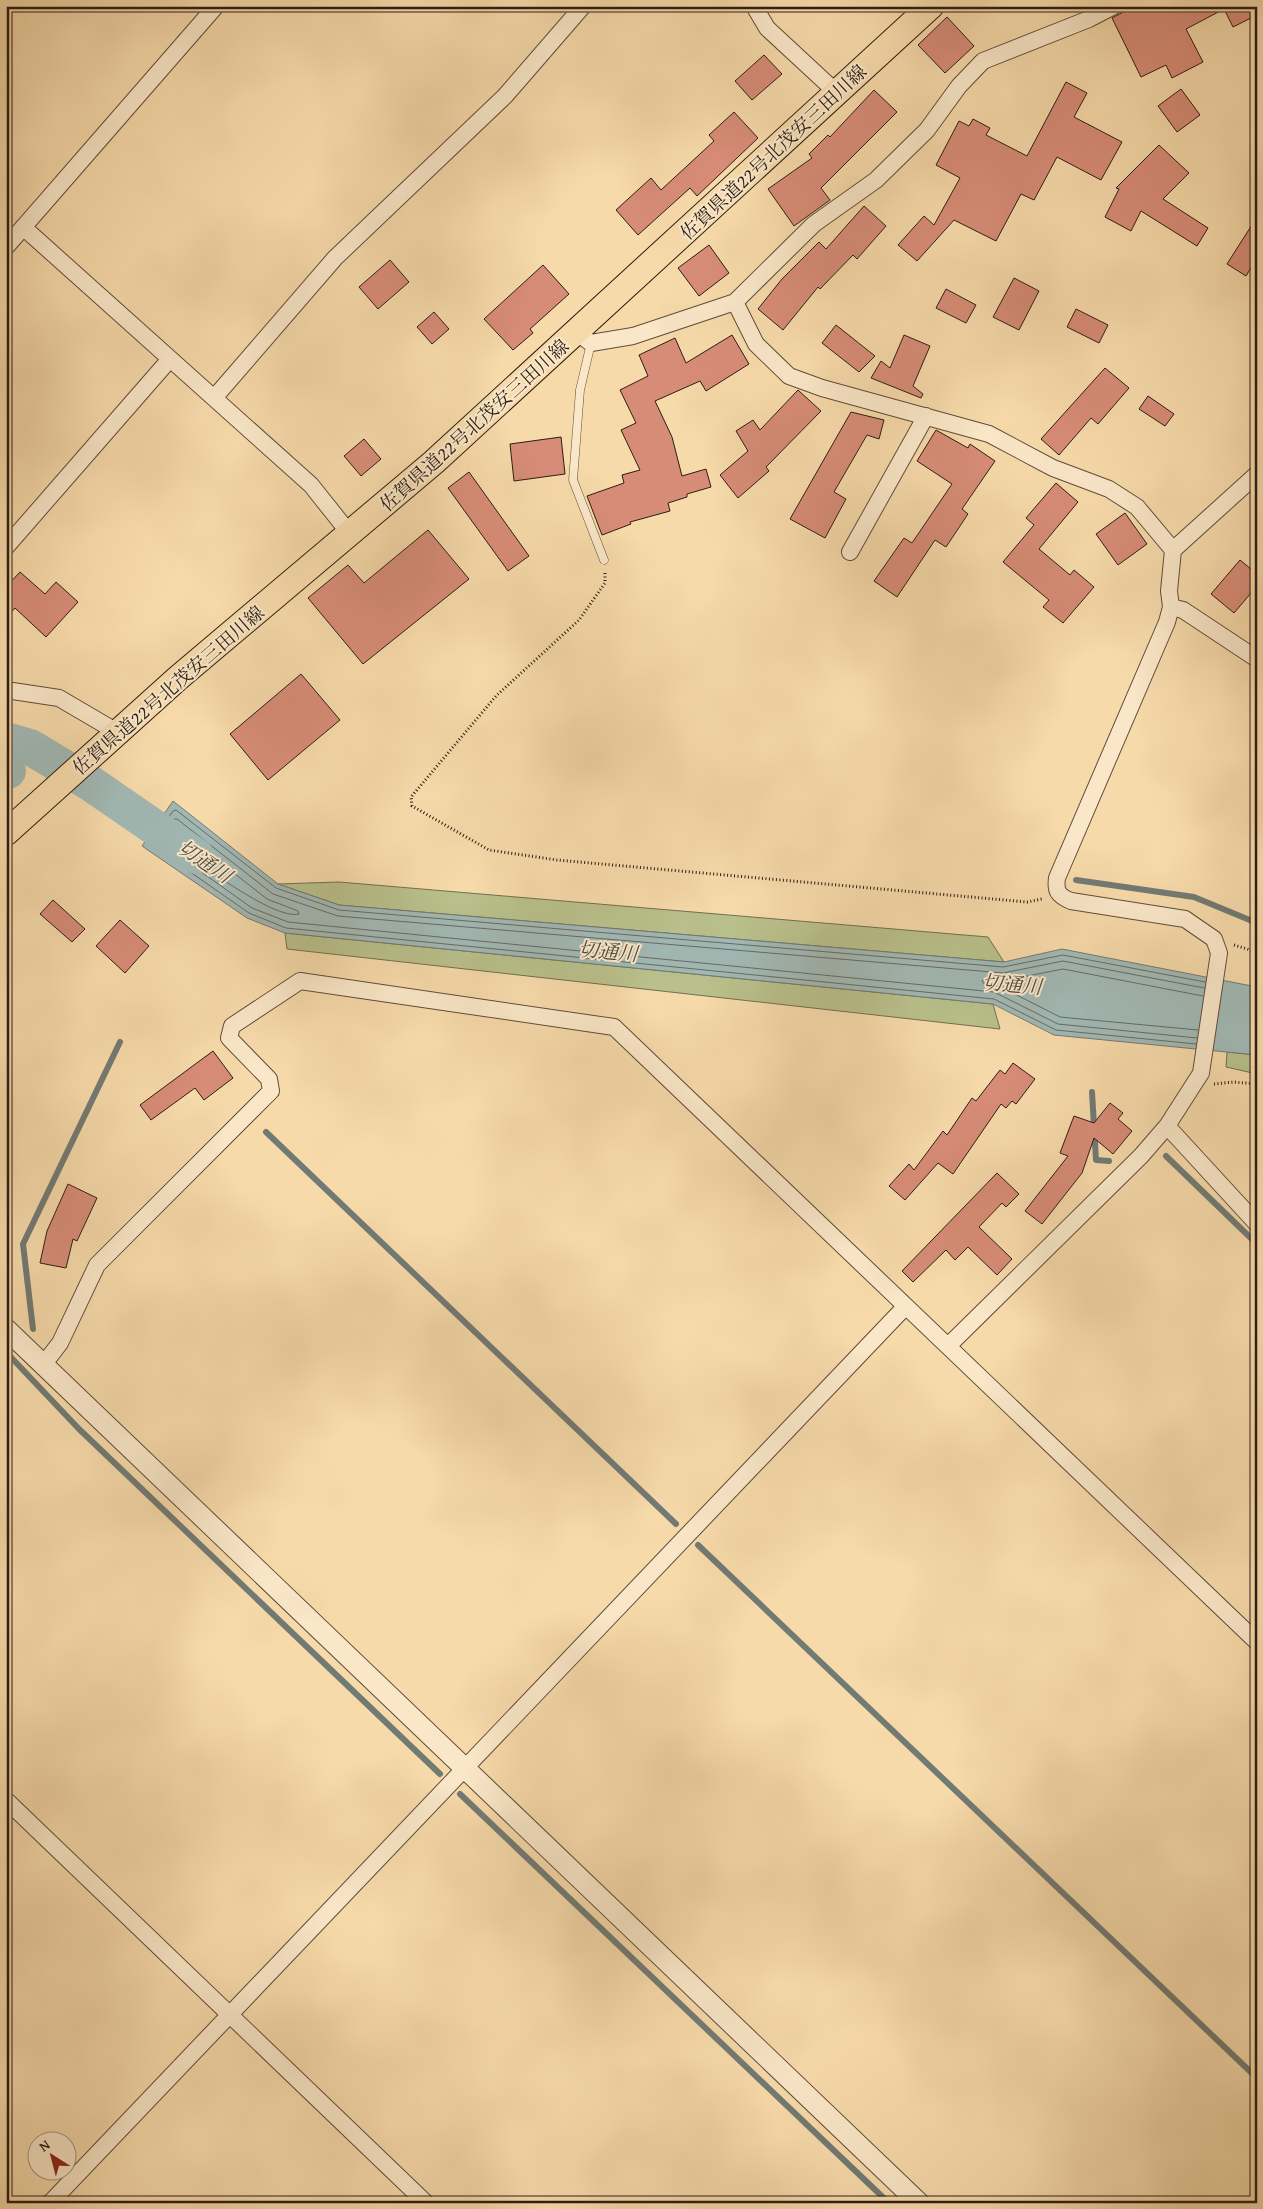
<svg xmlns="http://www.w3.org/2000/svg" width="1263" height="2209" font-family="'Gentium Book Plus','Noto Serif JP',serif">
	<rect width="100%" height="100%" fill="#f7daaa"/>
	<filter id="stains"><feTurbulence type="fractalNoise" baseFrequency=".004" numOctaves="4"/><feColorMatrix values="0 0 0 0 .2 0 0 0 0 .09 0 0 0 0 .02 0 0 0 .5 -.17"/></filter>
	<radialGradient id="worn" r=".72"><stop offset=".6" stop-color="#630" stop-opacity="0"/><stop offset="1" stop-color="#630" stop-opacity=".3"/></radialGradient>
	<path fill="#b9c08b" stroke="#726e50" d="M339,882l649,55 16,25 -665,-57 -61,-21z
		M285,933l708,71 7,25 -713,-80z
		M1227,1052l30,3v19l-31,-7z"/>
	<path fill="#a1b8b4" stroke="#727a74" d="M173,801l105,83 61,21 665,57 58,-13 195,38v68l-203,-20 -61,-31 -708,-71 -38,-15 -105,-72z"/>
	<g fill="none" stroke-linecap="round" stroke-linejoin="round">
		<path stroke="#666a64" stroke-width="1" d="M176,830h3l88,69 31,12 1,3c-25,7 -106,-56 -129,-71l-1,-3z
			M1198,1030l-138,-13 -59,-30 -17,-3 -2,-3 3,-2 22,1 56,-11 140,27
			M1197,1038l-139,-14 -64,-32 -706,-70 -36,-14 -93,-66 15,-23h3l96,75 65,22 665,57 60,-12 141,27
			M1196,1044l-140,-14 -62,-31 -708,-71 -37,-15 -99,-69 23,-33 3,-1 100,78 63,22 664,57 60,-12 142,27"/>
		<path stroke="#727a74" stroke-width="6" d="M1076,880l118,17 63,26
			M1092,1092l4,68 13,1
			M266,1132l410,392
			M1166,1156l91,88
			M33,1329l-10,-85 97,-202
			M6,1352l73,77 361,345
			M698,1545l559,533
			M460,1794l429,409"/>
		<path stroke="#a1b8b4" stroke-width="36" d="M6,740l24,7 60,36 106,73
			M6,768l2,3 -2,-1"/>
	</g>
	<path fill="#d78c77" stroke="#2c1d14" d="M1141,6h116v9l-24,12 -9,-18 -38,20 17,33 -31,16 -6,-13 -25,12 -29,-59 17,-9 1,3z
		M947,17l27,29 -29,27 -27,-28z
		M764,55l18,19 -30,26 -17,-19z
		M1066,82l21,11 -13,24 48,25 -21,38 -44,-23 -23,43 -13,-6 -25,47 -42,-21 -37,41 -19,-16 26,-29 10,9 26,-47 -24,-13 23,-44 10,5 4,-7 17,9 -4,7 41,21z
		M1181,89l19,26 -23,17 -19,-26z
		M874,90l23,22 -76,76 9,12 -36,26 -26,-37 44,-31 -3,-4 19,-19 2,2z
		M734,112l24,26 -61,58 -7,-8 -52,47 -22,-25 35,-32 10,12 53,-49 -5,-6z
		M1159,145l30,28 -26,26 45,29 -11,18 -56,-35 -10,20 -26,-14 14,-28 -3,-1z
		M864,206l22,20 -29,33 -4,-4 -33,34 -2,-2 -35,43 -25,-21 24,-30 37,-37 7,7z
		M1257,217v41l-11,18 -19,-12z
		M709,245l20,28 -30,23 -21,-28z
		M390,260l19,22 -31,27 -19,-22z
		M543,265l26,29 -39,35 3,4 -20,17 -29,-31z
		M1014,278l25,13 -20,39 -26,-13z
		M946,289l30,16 -10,18 -30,-15z
		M1076,309l32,16 -9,18 -32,-16z
		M434,312l15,17 -17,15 -15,-17z
		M836,325l39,31 -16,16 -37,-29z
		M732,335l17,29 -43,27 -6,-10 -45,20 17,36 10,39 24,-7 5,18 -24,7v3l-19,6 2,8 -40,11 1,2 -29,11 -15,-39 37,-13 -2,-8 18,-5 -19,-40 15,-7 -16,-33 28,-14 -9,-21 36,-17 11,25z
		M904,335l26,11 -17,40 10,8 -2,4 -50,-20 10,-17 9,7z
		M1105,368l24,20 -31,36 -7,-6 -32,37 -18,-16z
		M798,390l23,21 -55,56 3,4 -31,27 -18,-23 28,-24 -12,-20 17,-11 7,10z
		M1148,396l26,18 -9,12 -26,-17z
		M851,412l33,8 -5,19 -12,-4 -33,57 12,7 -21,39 -35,-19z
		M936,430l32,18 2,-4 25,17 -33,48 6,5 -22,33 -11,-7 -38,57 -23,-16 30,-43 8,5 40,-59 -35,-23z
		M561,437l4,37 -51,7 -4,-37z
		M364,439l17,20 -20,17 -17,-20z
		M469,472l60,84 -21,15 -60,-83z
		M1056,483l22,19 -39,47 31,26 4,-5 20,17 -31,36 -20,-16 6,-7 -46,-38 31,-37 -8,-7z
		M1125,513l22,31 -29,21 -22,-31z
		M428,530l41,49 -106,85 -55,-66 40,-33 16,18z
		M1240,560l17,14v12l-23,27 -23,-19z
		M20,572l25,22 11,-12 22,20 -32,35 -31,-29 -9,10v-31z
		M301,674l39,46 -72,60 -38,-46z
		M53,900l32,29 -13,13 -32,-28z
		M120,920l29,26 -24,27 -29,-27z
		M213,1051l20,27 -29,22 -9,-12 -44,32 -11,-15z
		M1013,1063l22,16 -19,25 -4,-3 -6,7 -5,-4 -48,70 -15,-11 -33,37 -16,-14 20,-22 5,6 29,-39 4,4 25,-37 4,3 24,-31 5,4z
		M1110,1103l13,10 -5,6 14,12 -19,23 -19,-16 -12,35 -40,51 -17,-13 43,-55 -8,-3 14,-37 20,7z
		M997,1173l22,21 -13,13 -4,-4 -23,24 33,32 -15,16 -29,-28 -13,13 -9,-10 -33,32 -11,-11z
		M68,1184l29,14 -20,43 -4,-2 -7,29 -26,-5 7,-32z"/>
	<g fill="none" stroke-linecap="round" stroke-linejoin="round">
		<g stroke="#5f4c3a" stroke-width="9">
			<path id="service" d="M591,343l-11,47 -7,90 31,80"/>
		</g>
		<g stroke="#5f4c3a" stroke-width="18">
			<path id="minor" d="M754,6l13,22 69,64
				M23,227l288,258 39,49
				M6,247l210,-241
				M735,302l21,42 33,32 33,12 167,46 64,34 56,21 28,18 36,43 -4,41 2,16 -4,15 -110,256c-2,14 2,18 14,23l114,18 29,20 5,14 -18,120 -34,53 -26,30 -193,190
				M577,333l14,10 42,-7 102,-34 79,-78 62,-44 51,-50 32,-44 24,-25 106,-42 25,-13
				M214,398l121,-140 170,-162 78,-90
				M6,547l164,-188
				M1173,550l84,-76
				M850,552l76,-136
				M1171,607l12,3 74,49
				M6,690l53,8 58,34
				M1167,1126l90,98
				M43,1365l17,-22 37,-78 174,-174 -2,-12 -40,-41 3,-12 68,-45 314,46 643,615
				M6,1800l420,403
				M50,2203l855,-896"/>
		</g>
		<g stroke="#5f4c3a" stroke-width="22">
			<path id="tertiary" d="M6,1329l913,874"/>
		</g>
		<g stroke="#2c1d14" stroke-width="27">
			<path id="primary" d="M6,833l172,-155 256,-216 497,-456"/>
		</g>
		<path stroke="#2c1d14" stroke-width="3" stroke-dasharray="1 2.5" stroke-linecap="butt" d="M605,573v10l-26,37 -83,76 -85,101 1,9 77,44 68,10 470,42 15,-3
			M1234,945l23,7
			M1214,1084l20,-2 23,2"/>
		<use href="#service" stroke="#fae7c8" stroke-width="8"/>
		<use href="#minor" stroke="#fae7c8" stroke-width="16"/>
		<use href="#tertiary" stroke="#fae7c8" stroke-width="20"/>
		<use href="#primary" stroke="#f7daaa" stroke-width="25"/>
	</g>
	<g text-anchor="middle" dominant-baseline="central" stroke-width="4" stroke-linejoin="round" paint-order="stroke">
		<g font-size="19" fill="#2c1d14" stroke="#fae7c8">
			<text transform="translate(773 152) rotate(-43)">佐賀県道22号北茂安三田川線</text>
			<text transform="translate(474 425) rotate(-42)">佐賀県道22号北茂安三田川線</text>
			<text transform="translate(168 690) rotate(-41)">佐賀県道22号北茂安三田川線</text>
		</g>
		<g font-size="20" font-style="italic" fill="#4f4c44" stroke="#fae7c8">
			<text transform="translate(205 861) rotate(34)">切通川</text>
			<text transform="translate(608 951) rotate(5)">切通川</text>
			<text transform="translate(1012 984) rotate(5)">切通川</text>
		</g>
	</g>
	<rect width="1263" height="2209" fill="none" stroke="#f7daaa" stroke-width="25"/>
	<rect x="8" y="8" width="1248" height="2194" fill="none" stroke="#2c1d14" stroke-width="2.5"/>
	<rect x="12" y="12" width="1238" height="2184" fill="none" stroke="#2c1d14"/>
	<g transform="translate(52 2156) rotate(324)"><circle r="24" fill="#fae7c8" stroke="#a89680"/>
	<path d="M0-4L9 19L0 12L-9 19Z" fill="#8f2418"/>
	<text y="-8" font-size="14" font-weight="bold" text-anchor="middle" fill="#2c1d14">N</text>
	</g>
	<rect width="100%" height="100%" filter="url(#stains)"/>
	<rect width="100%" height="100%" fill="url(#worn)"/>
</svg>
